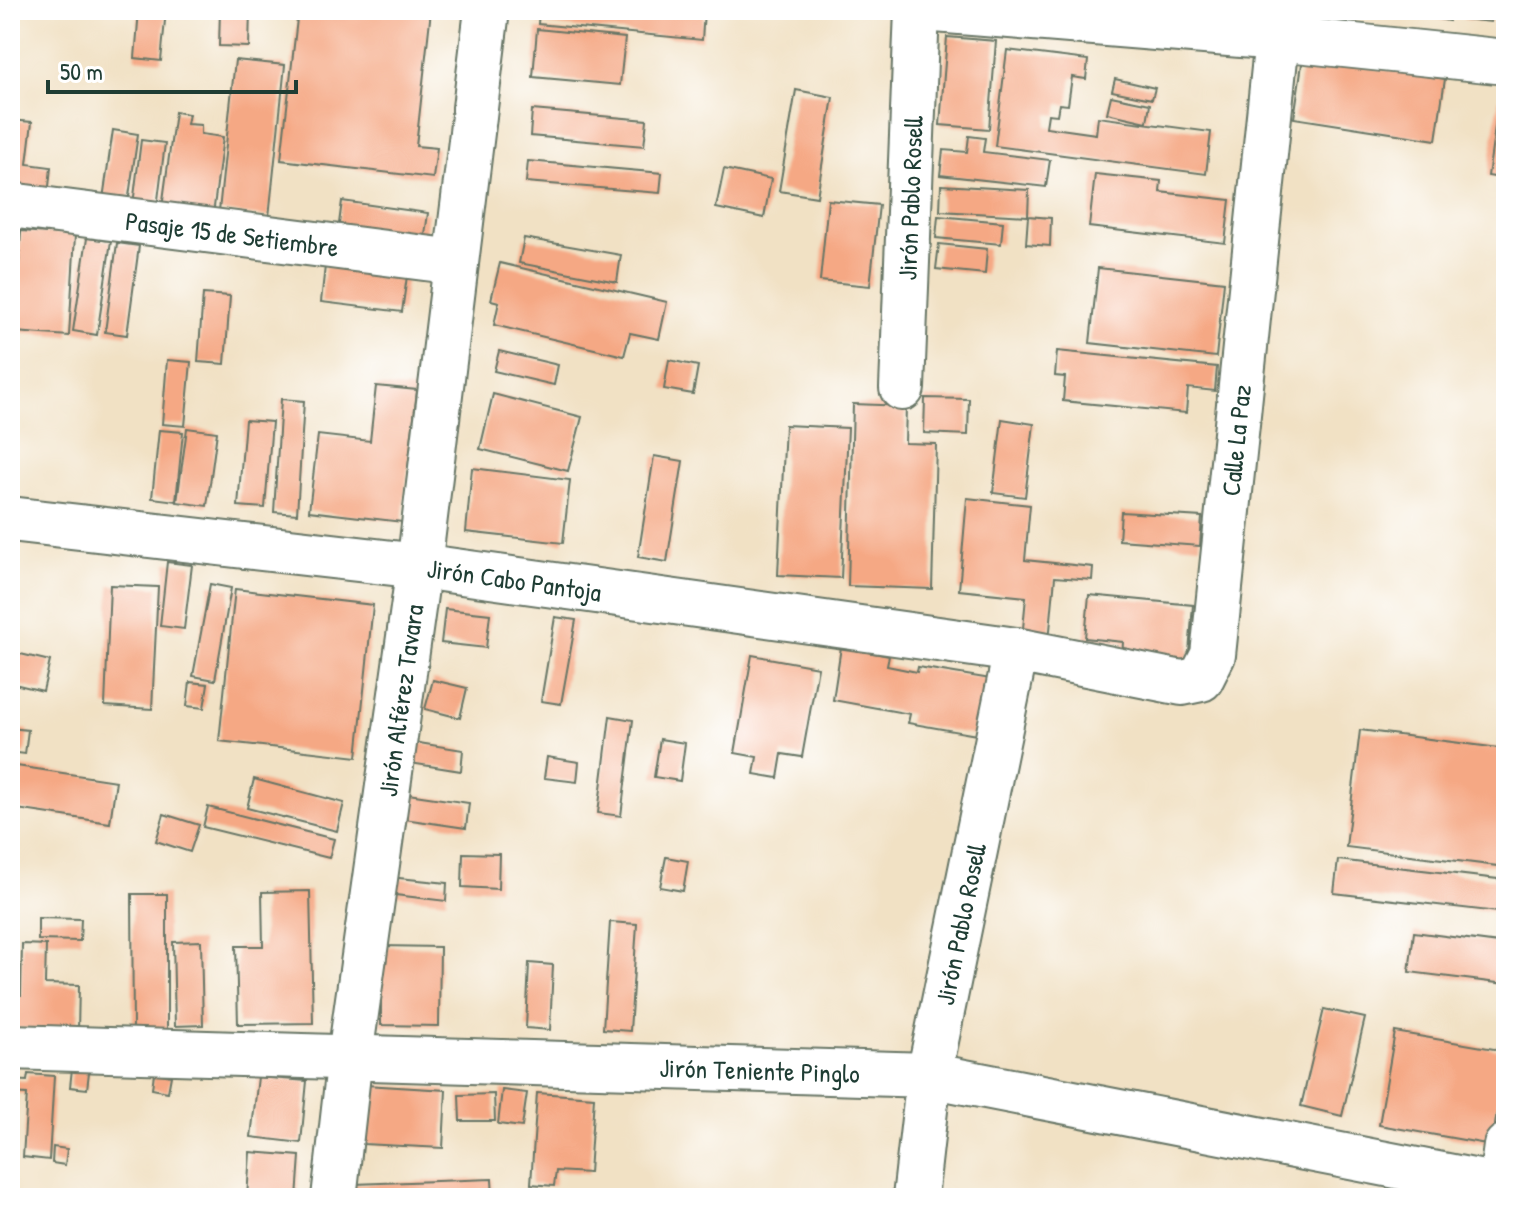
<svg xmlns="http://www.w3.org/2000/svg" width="1516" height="1208" font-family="'Patrick Hand',sans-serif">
	<rect width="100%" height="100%" fill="#fff"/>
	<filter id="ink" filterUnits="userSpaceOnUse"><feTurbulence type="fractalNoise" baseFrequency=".0125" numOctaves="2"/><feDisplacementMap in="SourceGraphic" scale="16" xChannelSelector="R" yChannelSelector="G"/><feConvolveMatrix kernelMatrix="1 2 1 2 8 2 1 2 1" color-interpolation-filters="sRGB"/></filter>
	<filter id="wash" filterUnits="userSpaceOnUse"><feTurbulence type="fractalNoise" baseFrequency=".006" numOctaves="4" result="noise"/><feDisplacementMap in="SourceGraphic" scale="32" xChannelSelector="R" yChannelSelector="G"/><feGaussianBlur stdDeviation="1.8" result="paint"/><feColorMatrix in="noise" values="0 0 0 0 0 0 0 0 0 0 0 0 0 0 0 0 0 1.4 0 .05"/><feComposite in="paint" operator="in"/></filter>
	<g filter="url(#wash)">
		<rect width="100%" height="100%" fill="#f1e1c4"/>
		<g id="blocks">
			<path fill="#f5a884" d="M139,10h27l-5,51 -26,-3z
				M220,10h30l-1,37 -30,-1z
				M298,10h133l-15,136 21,2 -4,30 -152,-18z
				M539,10l165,1 -2,29 -164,-16z
				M1392,10h59l-2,11z
				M1464,10h28l-1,12 -28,-3z
				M537,29l88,9 -5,47 -87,-8z
				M947,37l49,4 -7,88 -49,-4z
				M1007,50l81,10 -2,19 -14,-2 -4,28 -9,-1 -2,11 -9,-1 -2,13 50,7 2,-17 113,15 -5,42 -211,-28z
				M1303,57l142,22 -9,61 -142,-22z
				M235,60l50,5 -16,152 -50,-6z
				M1115,79l40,9 -3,11 -40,-8z
				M796,90l37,7 -16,100 -38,-6z
				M1111,96l39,8 -3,18 -40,-9z
				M1499,99l7,1v79l-18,-3z
				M532,110l115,10 -3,26 -114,-10z
				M175,112l14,2 -2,10 14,1v9l22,3 -10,78 -51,-7z
				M10,120l22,2 -5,42 24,3 -3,29 -38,-5z
				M113,130l25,4 -11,76 -25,-4z
				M969,136l16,2 -2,14 67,8 -4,27 -106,-12 3,-25 24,2z
				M141,140l24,3 -8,65 -24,-3z
				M528,161l134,12 -2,20 -134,-11z
				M724,169l47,10 -7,39 -48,-10z
				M1095,174l66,7 -1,11 70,8 -5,43 -136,-16z
				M941,185l88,5 -1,26 23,2 -1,28 -24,-2 2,-28 -88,-5z
				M828,200l51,5 -9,81 -50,-5z
				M342,201l86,12 -5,37 -86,-11z
				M938,216l65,6 -2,22 -65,-6z
				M21,231l54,4 -6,101 -54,-4z
				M87,238l24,3 -14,94 -24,-4z
				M524,238l97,17 -4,27 -98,-19z
				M117,243l22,3 -12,89 -22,-3z
				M939,244l48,5 -2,25 -49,-5z
				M500,263l167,39 -8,37 -29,-6 -6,23 -130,-31 5,-23 -8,-2z
				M325,266l82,10 -5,36 -81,-10z
				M1098,268l126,14 -8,75 -126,-14z
				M203,294l27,2 -5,68 -27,-2z
				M499,351l59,14 -4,20 -60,-14z
				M1057,351l160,16 -2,24 -27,-3 -2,25 -123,-12 2,-24 -10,-1z
				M167,360l24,2 -6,64 -23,-2z
				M669,360l29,6 -5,28 -29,-5z
				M376,386l41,4 -15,132 -93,-11 9,-76 52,6z
				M493,394l89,23 -14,54 -88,-22z
				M925,398l44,1 -1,36 -44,-2z
				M281,399l23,2 -7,113 -23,-2z
				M853,404l53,2 -1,37 31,1 -4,145 -84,-3z
				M1002,419l32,5 -9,73 -32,-4z
				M245,420l27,2 -7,86 -27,-2z
				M785,425l63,3 -7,150 -63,-3z
				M187,428l30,4 -10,74 -30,-4z
				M159,430l24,2 -7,69 -24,-3z
				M654,456l29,5 -16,101 -29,-5z
				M472,468l98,12 -7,63 -97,-11z
				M967,498l63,7 -5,55 68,7 -1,13 -37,-3 -6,64 -27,-2 4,-42 -67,-7z
				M1121,512l81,5 -2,29 -81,-6z
				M167,562l25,3 -8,64 -24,-3z
				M210,584l21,4 -16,92 -22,-4z
				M110,585l48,2 -6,122 -47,-3z
				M235,589l138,16 -16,152 -138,-16z
				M1089,595l104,10 -5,59 -66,-6 1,-16 -38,-4z
				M445,609l45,5 -4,34 -45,-5z
				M555,617l21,3 -15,84 -20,-3z
				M841,647l48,9 -2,10 30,6 1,-5 79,13 -9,57 -80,-14 2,-9 -77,-14z
				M12,652l38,9 -7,30 -33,-8z
				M752,655l66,12 -16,90 -20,-3 -4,24 -24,-4 3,-17 -22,-4z
				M433,680l34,8 -7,30 -35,-9z
				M190,682l18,2 -4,24 -17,-2z
				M610,716l23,4 -12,96 -23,-3z
				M10,728l18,2 -3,24 -15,-2z
				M1360,730l146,19v118l-160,-20z
				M660,739l25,4 -5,38 -26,-4z
				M413,742l50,8 -2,21 -51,-8z
				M547,757l32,5 -2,20 -33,-4z
				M10,765l106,16 -6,42 -100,-15z
				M254,779l90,24 -7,28 -90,-23z
				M408,794l61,9 -3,25 -62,-9z
				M208,807l126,32 -5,19 -126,-31z
				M164,814l35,11 -9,27 -34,-11z
				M463,853l36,1 -1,35 -36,-2z
				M666,857l22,4 -5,30 -23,-4z
				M1338,860l168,20v33l-172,-20z
				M389,877l58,6 -1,18 -59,-7z
				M310,891l3,132 -75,1 -2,-78h27l-1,-54z
				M132,894h35v136h-34z
				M38,918l43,1 -1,22 -42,-1z
				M610,922l27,2 -7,107 -27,-2z
				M1414,932l92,12v40l-97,-12z
				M201,941l2,84 -28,1 -2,-84z
				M22,944l24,1 -1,39 34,1 -1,46 -68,-3v-33h11z
				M381,946l59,1 -1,79 -58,-1z
				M529,963l24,2 -3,65 -24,-2z
				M1324,1009l41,9 -23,98 -41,-10z
				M1395,1032l111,19 -14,94 -113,-20z
				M72,1069l17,3 -2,17 -17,-2z
				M154,1073l17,3 -3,16 -16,-3z
				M28,1074l26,2 -5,84 -26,-3 4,-63 -17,-1v-13l17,1z
				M258,1077l49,4 -6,62 -50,-6z
				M365,1085l81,5 -3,58 -80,-4z
				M502,1090l25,3 -5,34 -24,-3z
				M537,1093l57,4 -5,76 -33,-2 -2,15 -23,-2z
				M494,1094l1,27h-35l-1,-26z
				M53,1147l14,2 -2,16 -13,-2z
				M250,1152l50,4 -3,42h-50z
				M492,1179l1,19h-138l-1,-14z"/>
		</g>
	</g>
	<g filter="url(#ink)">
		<use href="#blocks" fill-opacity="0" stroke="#687666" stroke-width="2"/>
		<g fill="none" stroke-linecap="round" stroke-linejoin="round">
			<g stroke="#687666" stroke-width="48">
				<g id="minor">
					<path d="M935,10l343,28 228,24"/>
					<path id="s1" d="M10,205l446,57"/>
					<path id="s2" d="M902,388l15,-378"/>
					<path id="s3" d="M10,519l409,47 597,84 166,33 19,-4 12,-24 67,-645"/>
					<path id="s4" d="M10,1047l919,28 570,111"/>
					<path id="s5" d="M334,1198l16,-142 69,-490 68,-556"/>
					<path id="s6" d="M915,1198l14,-123 87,-425"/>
					<path d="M1499,1198l7,-52"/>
				</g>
			</g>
			<use href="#minor" stroke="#fff" stroke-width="44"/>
		</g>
	</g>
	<g text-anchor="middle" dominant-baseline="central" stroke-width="8" stroke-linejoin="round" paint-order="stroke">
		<g font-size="26" fill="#1f3d34" stroke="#fff">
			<text stroke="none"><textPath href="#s2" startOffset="190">Jirón Pablo Rosell</textPath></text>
			<text stroke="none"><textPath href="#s1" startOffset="224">Pasaje 15 de Setiembre</textPath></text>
			<text stroke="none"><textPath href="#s3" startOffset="1446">Calle La Paz</textPath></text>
			<text stroke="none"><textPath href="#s3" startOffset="508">Jirón Cabo Pantoja</textPath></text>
			<text stroke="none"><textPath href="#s5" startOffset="502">Jirón Alférez Tavara</textPath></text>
			<text stroke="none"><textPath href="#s6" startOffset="278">Jirón Pablo Rosell</textPath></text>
			<text stroke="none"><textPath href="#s4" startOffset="750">Jirón Teniente Pinglo</textPath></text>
		</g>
	</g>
	<rect width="1516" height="1208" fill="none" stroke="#fff" stroke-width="40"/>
	<path d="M48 80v12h248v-12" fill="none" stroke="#1f3d34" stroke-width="4"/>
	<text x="60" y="80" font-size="24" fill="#1f3d34" stroke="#ffffff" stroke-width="6" paint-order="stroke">50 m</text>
</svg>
